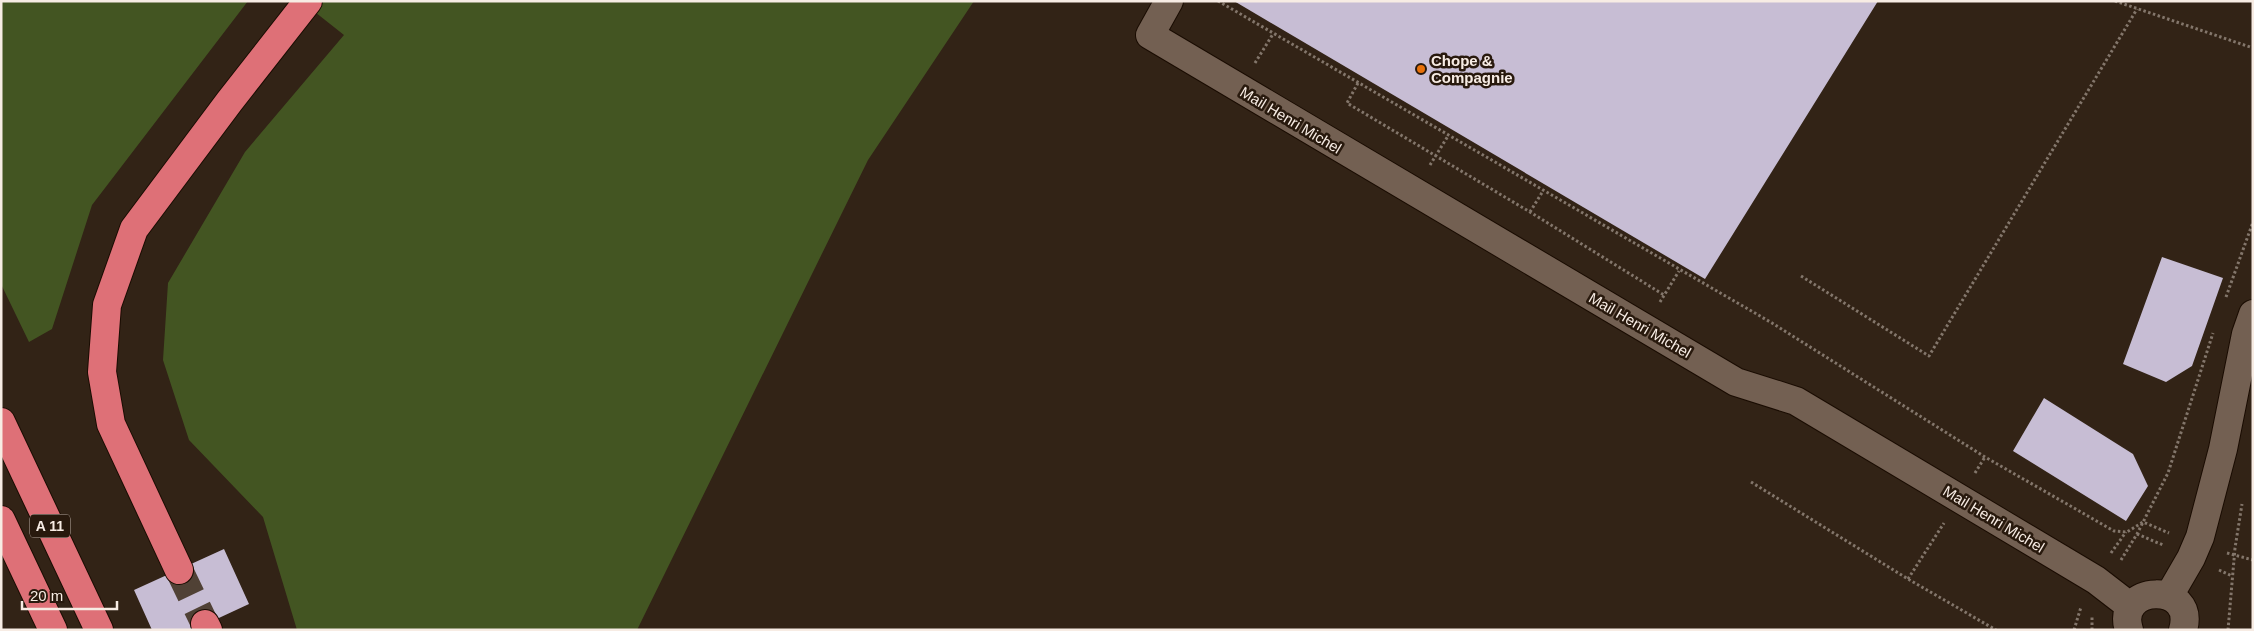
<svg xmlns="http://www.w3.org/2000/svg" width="2254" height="631" font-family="Arial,sans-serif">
	<rect width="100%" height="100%" fill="#322316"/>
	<path fill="#435522" d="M1,1h247l-156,204 -40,124 -23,13 -28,-58z
		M301,1h673l-106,159 -231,470h-340l-34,-113 -74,-77 -26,-80 5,-77 77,-131 99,-117z"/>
	<path fill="#c7bdd4" d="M1234,1h644l-173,278z
		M2162,257l61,21 -31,88 -26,16 -43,-18z
		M2044,398l89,56 15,32 -22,35 -113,-70z
		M224,549l25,55 -56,26h-41l-18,-40z"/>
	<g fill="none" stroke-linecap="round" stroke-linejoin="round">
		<path stroke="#504135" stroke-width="28" stroke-dasharray="28 14" stroke-linecap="butt" d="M179,570l26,54"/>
		<g stroke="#1a0c02" stroke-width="30">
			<path id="minor" d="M1169,1l-19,34 586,347 60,19 300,179 35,27
				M2169,596l22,-38 9,-21 23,-88 23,-115 7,-20
				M2129,630c-15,-46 68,-49 54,0"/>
		</g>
		<g stroke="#1a0c02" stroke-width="30">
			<path id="highway" d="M1,422l98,208
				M1,520l52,110
				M179,570l-68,-146 -9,-52 5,-67 27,-76 95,-127 79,-101
				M205,624l3,6"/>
		</g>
		<path stroke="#83766b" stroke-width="3" stroke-dasharray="2.5 2.5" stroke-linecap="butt" d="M1218,1l554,322 213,134 129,74 13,1 16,-10 26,11
			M2115,1l138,47
			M1255,63l18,-29
			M1358,83l-11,20 183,109 134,83
			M1430,165l18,-29
			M1530,212l13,-21
			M1801,276l128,80 208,-347
			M2226,297l27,-75
			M1660,302l19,-31
			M1975,473l10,-16
			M1751,482l157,97 88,51
			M2137,534l26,11
			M2111,553l15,-21
			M2227,553l26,7
			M2121,560l16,-26 31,-61 45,-140
			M2219,570l13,6
			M1908,579l36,-56
			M2074,630l7,-23
			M2092,630v-13
			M2228,630l7,-82 7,-44"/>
		<use href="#minor" stroke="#736052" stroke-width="28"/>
		<use href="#highway" stroke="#de7077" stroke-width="28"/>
	</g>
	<circle fill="#e8710a" stroke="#28190d" stroke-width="2" cx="1421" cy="69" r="5"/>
	<g text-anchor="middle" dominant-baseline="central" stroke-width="5" stroke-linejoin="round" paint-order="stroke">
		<rect fill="#28190d" stroke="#b9ada4" stroke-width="1" x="30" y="514.5" width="40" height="23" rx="4"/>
		<g font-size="14" font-weight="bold" fill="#f7ece4">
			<text x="50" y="526">A 11</text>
		</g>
		<g font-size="15" font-weight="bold" fill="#f7ece4" stroke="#28190d" text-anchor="start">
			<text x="1431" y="60">Chope &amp;<tspan x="1431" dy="17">Compagnie</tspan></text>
		</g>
		<g font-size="15" fill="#f7ece4" stroke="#28190d">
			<text transform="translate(1291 120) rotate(31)">Mail Henri Michel</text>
			<text transform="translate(1640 325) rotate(30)">Mail Henri Michel</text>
			<text transform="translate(1994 519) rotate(31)">Mail Henri Michel</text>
		</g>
	</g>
	<rect width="2254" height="631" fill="none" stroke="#f7ece4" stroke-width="5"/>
	<path d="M22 601v8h95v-8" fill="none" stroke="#f7ece4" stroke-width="2.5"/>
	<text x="30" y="601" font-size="15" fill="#f7ece4" stroke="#28190d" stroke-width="4" paint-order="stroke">20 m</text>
</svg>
